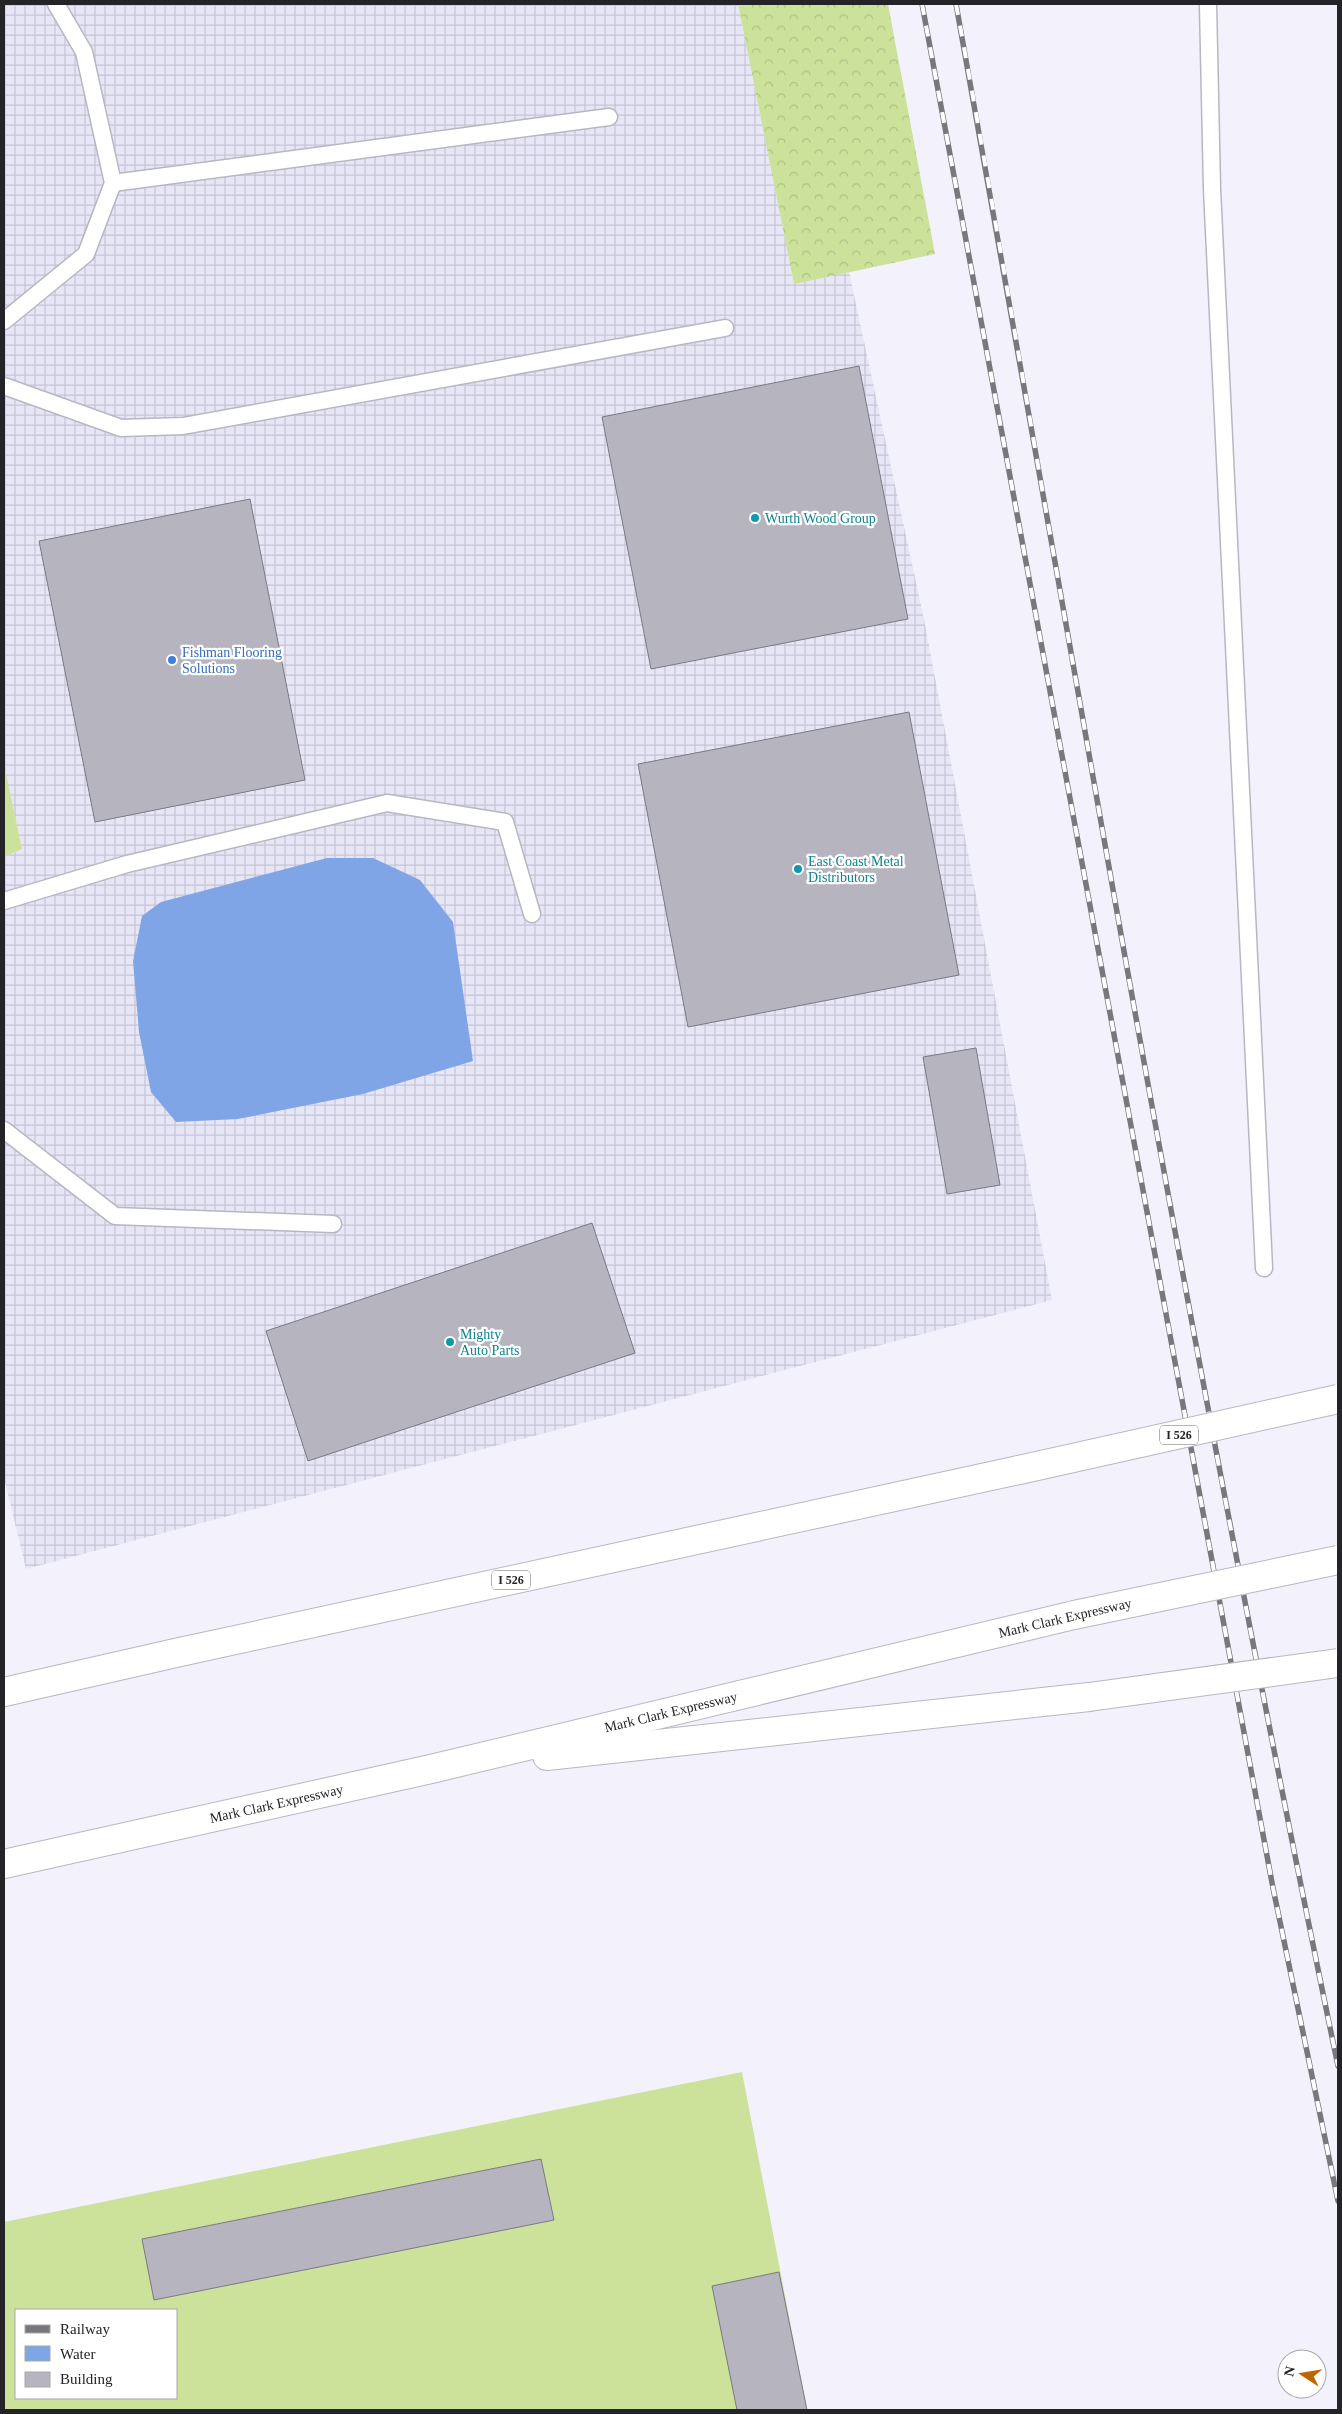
<svg xmlns="http://www.w3.org/2000/svg" width="1342" height="2414" font-family="Georgia,serif">
	<defs>
		<pattern id="industrial-grid" width="8" height="8" patternUnits="userSpaceOnUse" patternTransform="scale(1.25)"><rect width="8" height="8" fill="#e7e6f7"/><path d="M0 4h8M4 0v8" fill="none" stroke="#c6c5d4"/></pattern>
		<pattern id="forest-crowns" width="20" height="18" patternUnits="userSpaceOnUse" patternTransform="scale(1.25)"><rect width="20" height="18" fill="#cce19a"/><path d="M2 6a3 3 0 1 1 6 0M12 15a3 3 0 1 1 6 0" fill="none" stroke="#afc185"/></pattern>
	</defs>
	<rect width="100%" height="100%" fill="#f3f2fc"/>
	<path fill="url(#industrial-grid)" d="M4,4h734l56,279 55,-11 75,347 128,681 -1026,269 -22,-91v-621l18,-8 -18,-83z"/>
	<path fill="#cce19a" fill-rule="evenodd" d="M4,764l18,85 -18,8z
		M742,2072l65,338h-803v-188zM16,2310h160v88h-160z"/>
	<path fill="url(#forest-crowns)" d="M738,4h150l47,250 -141,30z"/>
	<path fill="#7fa5e6" d="M327,858h46l47,22 33,42 20,139 -110,33 -125,25 -62,3 -25,-30 -12,-60 -6,-71 9,-45 19,-14z"/>
	<path fill="#b6b5bf" stroke="#7a7983" d="M859,366l49,253 -257,50 -49,-252z
		M250,499l55,281 -210,42 -56,-281z
		M909,712l50,263 -271,52 -50,-263z
		M976,1048l24,137 -53,9 -24,-137z
		M592,1223l43,130 -327,108 -42,-130z
		M541,2159l13,61 -400,80 -12,-61z
		M779,2272l28,138h-70l-25,-124z"/>
	<g fill="none" stroke-linecap="round" stroke-linejoin="round">
		<g stroke="#b8b7c1" stroke-width="19">
			<path id="lane" d="M56,4l28,48 29,131
				M1208,4l4,185 52,1079
				M4,321l82,-67 27,-71 496,-66
				M4,386l117,42 62,-2 542,-98
				M4,901l123,-37 260,-61 118,19 27,92
				M4,1130l111,86 218,8"/>
		</g>
		<g stroke="#b8b7c1" stroke-width="30">
			<g id="highway">
				<path d="M4,1692l176,-40 839,-182"/>
				<path d="M547,1756l542,-59"/>
				<path id="s1" d="M4,1864l427,-95 643,-154"/>
			</g>
		</g>
		<use href="#lane" stroke="#fff" stroke-width="16"/>
		<use href="#highway" stroke="#fff" stroke-width="28"/>
		<g stroke="#77777d" stroke-width="5.5">
			<path id="rail" d="M922,4l351,1884 65,313
				M956,4c44,238 84,477 127,716 79,450 162,899 255,1346"/>
		</g>
		<use href="#rail" stroke="#fff" stroke-width="4" stroke-dasharray="11" stroke-linecap="butt"/>
		<g stroke="#b8b7c1" stroke-width="30" stroke-linecap="butt">
			<path id="highway-bridge" d="M1019,1470l319,-71
				M1074,1615l264,-55
				M1089,1697l249,-34"/>
		</g>
		<use href="#highway-bridge" stroke="#fff" stroke-width="28"/>
	</g>
	<g fill="#0f9aa8" stroke="#fff" stroke-width="2">
		<circle cx="755" cy="518" r="5"/>
		<circle cx="798" cy="869" r="5"/>
		<circle cx="450" cy="1342" r="5"/>
	</g>
	<circle fill="#3f7fe0" stroke="#fff" stroke-width="2" cx="172" cy="660" r="5"/>
	<g text-anchor="middle" dominant-baseline="central" stroke-width="4.5" stroke-linejoin="round" paint-order="stroke">
		<g fill="#fff" stroke="#666668" stroke-width="1">
			<rect x="1160" y="1425.5" width="38" height="19" rx="4"/>
			<rect x="492" y="1570.5" width="38" height="19" rx="4"/>
		</g>
		<g font-size="12" font-weight="bold" fill="#242428">
			<text x="1179" y="1435">I 526</text>
			<text x="511" y="1580">I 526</text>
		</g>
		<g font-size="14" fill="#0d838f" stroke="#fff" text-anchor="start">
			<text x="765" y="518">Wurth Wood Group</text>
			<text x="808" y="861">East Coast Metal<tspan x="808" dy="16">Distributors</tspan></text>
			<text x="460" y="1334">Mighty<tspan x="460" dy="16">Auto Parts</tspan></text>
		</g>
		<g font-size="14" fill="#366cbe" stroke="#fff" text-anchor="start">
			<text x="182" y="652">Fishman Flooring<tspan x="182" dy="16">Solutions</tspan></text>
		</g>
		<g font-size="14" fill="#242428" stroke="#fff">
			<text transform="translate(1065 1618) rotate(-13)">Mark Clark Expressway</text>
			<text stroke="none"><textPath href="#s1" startOffset="684">Mark Clark Expressway</textPath></text>
			<text stroke="none"><textPath href="#s1" startOffset="279">Mark Clark Expressway</textPath></text>
		</g>
	</g>
	<rect width="1342" height="2414" fill="none" stroke="#242428" stroke-width="10"/>
	<rect x="15" y="2309" width="162" height="90" fill="#ffffff" stroke="#a7a7a9"/>
	<rect x="25" y="2325" width="25" height="8" fill="#77777d" stroke="#a7a7a9"/>
	<text x="60" y="2334" font-size="15" fill="#242428">Railway</text>
	<rect x="25" y="2346" width="25" height="15" fill="#7fa5e6" stroke="#a7a7a9"/>
	<text x="60" y="2359" font-size="15" fill="#242428">Water</text>
	<rect x="25" y="2372" width="25" height="15" fill="#b6b5bf" stroke="#a7a7a9"/>
	<text x="60" y="2384" font-size="15" fill="#242428">Building</text>
	<g transform="translate(1302 2374) rotate(282)"><circle r="24" fill="#ffffff" stroke="#a7a7a9"/>
	<path d="M0-4L9 19L0 12L-9 19Z" fill="#be6600"/>
	<text y="-8" font-size="14" font-weight="bold" text-anchor="middle" fill="#242428">N</text>
	</g>
</svg>
